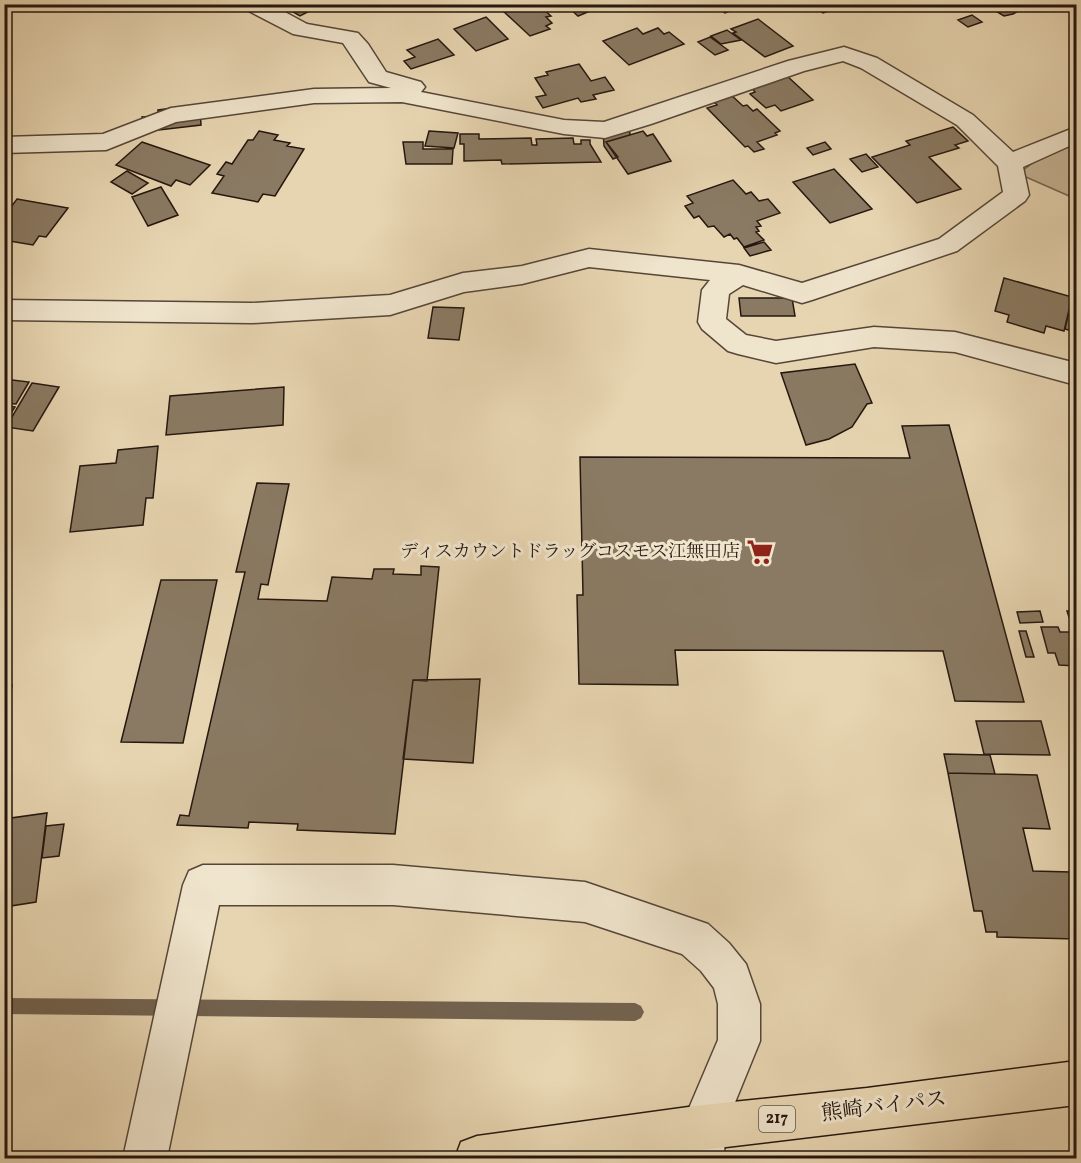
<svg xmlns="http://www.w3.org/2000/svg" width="1081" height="1163" font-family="Vollkorn,'Noto Serif JP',serif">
	<rect width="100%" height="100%" fill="#e7d5b1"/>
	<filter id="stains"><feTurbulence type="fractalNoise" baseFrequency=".00333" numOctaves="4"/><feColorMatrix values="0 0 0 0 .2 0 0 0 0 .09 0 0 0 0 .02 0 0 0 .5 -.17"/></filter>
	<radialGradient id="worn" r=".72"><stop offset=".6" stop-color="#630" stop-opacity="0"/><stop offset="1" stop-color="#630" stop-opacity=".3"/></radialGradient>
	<path fill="#c6b595" stroke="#766652" stroke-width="1.5" d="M1076,145v54l-57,-25c19,-18 33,-22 57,-29z"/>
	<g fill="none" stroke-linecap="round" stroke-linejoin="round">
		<path fill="#72624f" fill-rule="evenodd" d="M4,998l631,5 6,3 3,6 -3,6 -6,3 -631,-7z"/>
	</g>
	<path fill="#8a7a63" stroke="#25170f" stroke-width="1.5" d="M270,4h53l-23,12 -15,-9 -7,3z
		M517,4h11l4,4 8,-2 11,10 -5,1 6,6 -6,3 4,3 -20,7 -28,-26z
		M565,4h34l-12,5 3,2 -12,5z
		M712,4h35l-22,9z
		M812,4h33l1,1 -23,8z
		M984,4h47l-18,10 -9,2z
		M972,15l10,7 -14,5 -10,-7z
		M486,17l22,22 -32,12 -22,-22z
		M758,19l35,27 -28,11 -32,-24 3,-1 -5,-3z
		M637,28l6,6 15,-6 6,6 5,-2 15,12 -55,21 -26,-24z
		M727,30l14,10 -20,4 -10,-8z
		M710,37l18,13 -13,5 -17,-13z
		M438,39l16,16 -43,14 -7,-8 11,-4 -8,-7z
		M579,64l12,17 14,-4 9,13 -21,5 3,4 -15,3 -3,-4 -35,10 -7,-11 10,-2 -11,-17 13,-3 -2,-3z
		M786,75l27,25 -32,11 -6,-6 -9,3 -16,-14 5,-2 -4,-5z
		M730,94l13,12 4,-1 6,6 4,-2 23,22 -5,2 2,2 -20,7 7,7 -10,3 -6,-6 -3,1 -38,-39 10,-3 -5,-5z
		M190,106l10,2 1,17 -42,5 -1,-4 -15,1 -1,-10 16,-1v-6z
		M629,123l1,12 -24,7 12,15 -5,2 -9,-13 -1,-18z
		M953,127l15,14 -13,4 4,3 -30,9 32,32 -44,14 -45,-46 38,-12 -4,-4z
		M259,131l19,4 -4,5 16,3 -3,3 17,3 -29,47 -12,-2 -5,8 -46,-9 12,-17 -7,-2 9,-12 6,2 16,-24h5z
		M429,131l29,2 -4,15 -29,-2z
		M643,131l4,5 6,-2 18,27 -43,13 -22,-32z
		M460,134h19v5l52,-1 1,7h5l-1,-6 37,-1 1,6h7v-4h9v4l11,18 -99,2 -1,-4 -37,1v-17h-4z
		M142,142l44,15 24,8 -20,20 -14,-5 -5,6 -55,-21z
		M403,142h20v7h30l-1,15h-46z
		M825,142l6,7 -18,6 -6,-7z
		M866,154l12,13 -16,5 -12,-13z
		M834,169l38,40 -42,14 -37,-41z
		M127,171l21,12 -16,11 -21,-12z
		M733,180l13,14 5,-2 8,9 9,-2 12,14 -23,8 4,5 -5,1 3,4 -3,1 8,8 -20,7 -7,-9 -3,1 -4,-5 -6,3 -10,-11 -6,1 -9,-11 -5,2 -9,-12 8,-3 -6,-7z
		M161,187l17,28 -30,11 -16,-29z
		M17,199l51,9 -22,29 -7,-1 -6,9 -29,-5v-29h4z
		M764,242l7,8 -21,6 -6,-8z
		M1004,278l68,19 -8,34 -18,-5 -2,7 -37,-11 2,-7 -14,-4z
		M739,298h53l3,18h-54z
		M1071,303l5,2 -1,27 -10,-3z
		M433,307l31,1 -5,32 -31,-2z
		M855,364l17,39 -5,1 -15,23 -23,12 -23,6 -25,-72z
		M4,379l25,3 -13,22 -12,-1z
		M32,383l27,4 -26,44 -27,-4z
		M284,387l-1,38 -117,10 4,-39z
		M4,405l11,2 -11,17z
		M949,425l75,277 -69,-1 -12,-50 -268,-1 3,35 -99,-1 -2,-89h6l-3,-138 330,1 -8,-32z
		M158,446l-5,52h-7l-3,27 -73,7 10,-66 36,-3 2,-13z
		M257,483l32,1 -21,101 -7,-1 -3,15 69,2 5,-24 40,2 2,-10h20l-1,5 28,1v-9l18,1 -12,114 -14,-1 -18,154 -98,-4 1,-6 -49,-2 -1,6 -71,-3 3,-10 9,1 56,-244h-9z
		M161,580h56l-34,163 -62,-1z
		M1040,611l3,11 -23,1 -3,-11z
		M1067,611h9v55l-17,-1 -4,-12h-7l-7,-26h17l2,5h14z
		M1019,631h7l8,26h-8z
		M480,679l-7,84 -70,-4 10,-79z
		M12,685l-8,49v-48z
		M976,721h65l9,34 -66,-1z
		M944,754l46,1 5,19 -47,-1z
		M948,773l89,2 13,54 -27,-1 10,43 37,1 6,25v42l-79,-2v-5h-11l-4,-21h-8z
		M47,813l-11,89 -32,5v-88z
		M64,824l-5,32 -17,2 4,-32z"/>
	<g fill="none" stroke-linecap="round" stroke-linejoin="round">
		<g stroke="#564638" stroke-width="3">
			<path id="street" d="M243,4h27l37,20 51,9 10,11 18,28 35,10 4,5 -4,5 143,28 40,2 184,-61 56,-14 33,11 96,57 40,37 63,-25v16l-53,24 6,28 -4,6 -68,50 -145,49 -10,3 -59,-18 -14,9 -3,25 20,16 30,6 98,-14 81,5 121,31v22l-121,-33 -81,-5 -98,16 -38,-9 -10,-3 -26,-22 -4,-7 4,-32 8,-10 -121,-13 -67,17 -58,8 -74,23 -138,8 -248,-3v-20l248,3 138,-8 73,-22 59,-7 67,-17 150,16 63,18 137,-44 64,-47 -5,-26 -41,-41 -96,-57 -18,-7 -39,10 -153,53 -46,14 -41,-4 -162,-32 -88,1 -138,19 -70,28 -102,3v-16l99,-3 68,-26 143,-19 77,-1 -22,-6 -26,-39 -50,-9 -48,-25z
				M203,865h190l192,17 123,42 21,19 17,21 14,40v37l-35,86 -1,31h-44l1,-31 37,-87v-36l-4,-16 -13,-17 -19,-17 -97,-32 -192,-17h-174l-52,253h-44l60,-273 6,-14z"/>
		</g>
		<g stroke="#25170f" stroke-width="3">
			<path id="highway" d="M1076,1061v44l-442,53h-179l6,-16 16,-6 226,-31 164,-17z"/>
		</g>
		<use href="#street" fill="#efe4cc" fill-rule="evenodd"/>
		<use href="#highway" fill="#e7d5b1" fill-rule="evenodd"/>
	</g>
	<defs>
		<g id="supermarket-bare" transform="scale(2.07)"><path d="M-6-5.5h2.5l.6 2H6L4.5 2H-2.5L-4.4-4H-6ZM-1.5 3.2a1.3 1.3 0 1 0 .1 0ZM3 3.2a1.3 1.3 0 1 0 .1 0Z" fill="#8f2418" stroke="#efe4cc" stroke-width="2.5" paint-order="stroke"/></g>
	</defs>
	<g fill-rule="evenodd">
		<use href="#supermarket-bare" x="760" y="552"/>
	</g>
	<g text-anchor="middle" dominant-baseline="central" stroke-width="6" stroke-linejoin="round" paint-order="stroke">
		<rect fill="#efe4cc" stroke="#625448" stroke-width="1.5" x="759" y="1106" width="36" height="26" rx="4.5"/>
		<g font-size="16" font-weight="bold" fill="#25170f">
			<text x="777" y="1119">217</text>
		</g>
		<g font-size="18" fill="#25170f" stroke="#efe4cc" text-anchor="end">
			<text x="740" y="552">ディスカウントドラッグコスモス江無田店</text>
		</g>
		<g font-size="21" fill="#25170f" stroke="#efe4cc">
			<text transform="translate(884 1107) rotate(-7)">熊崎バイパス</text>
		</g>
	</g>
	<rect width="1081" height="1163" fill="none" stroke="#e7d5b1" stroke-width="24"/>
	<rect x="6" y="6" width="1069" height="1151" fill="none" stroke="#25170f" stroke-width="3"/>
	<rect x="12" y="12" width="1057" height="1139" fill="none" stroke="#25170f" stroke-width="1.5"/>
	<rect width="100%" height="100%" filter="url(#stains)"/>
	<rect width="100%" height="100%" fill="url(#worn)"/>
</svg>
